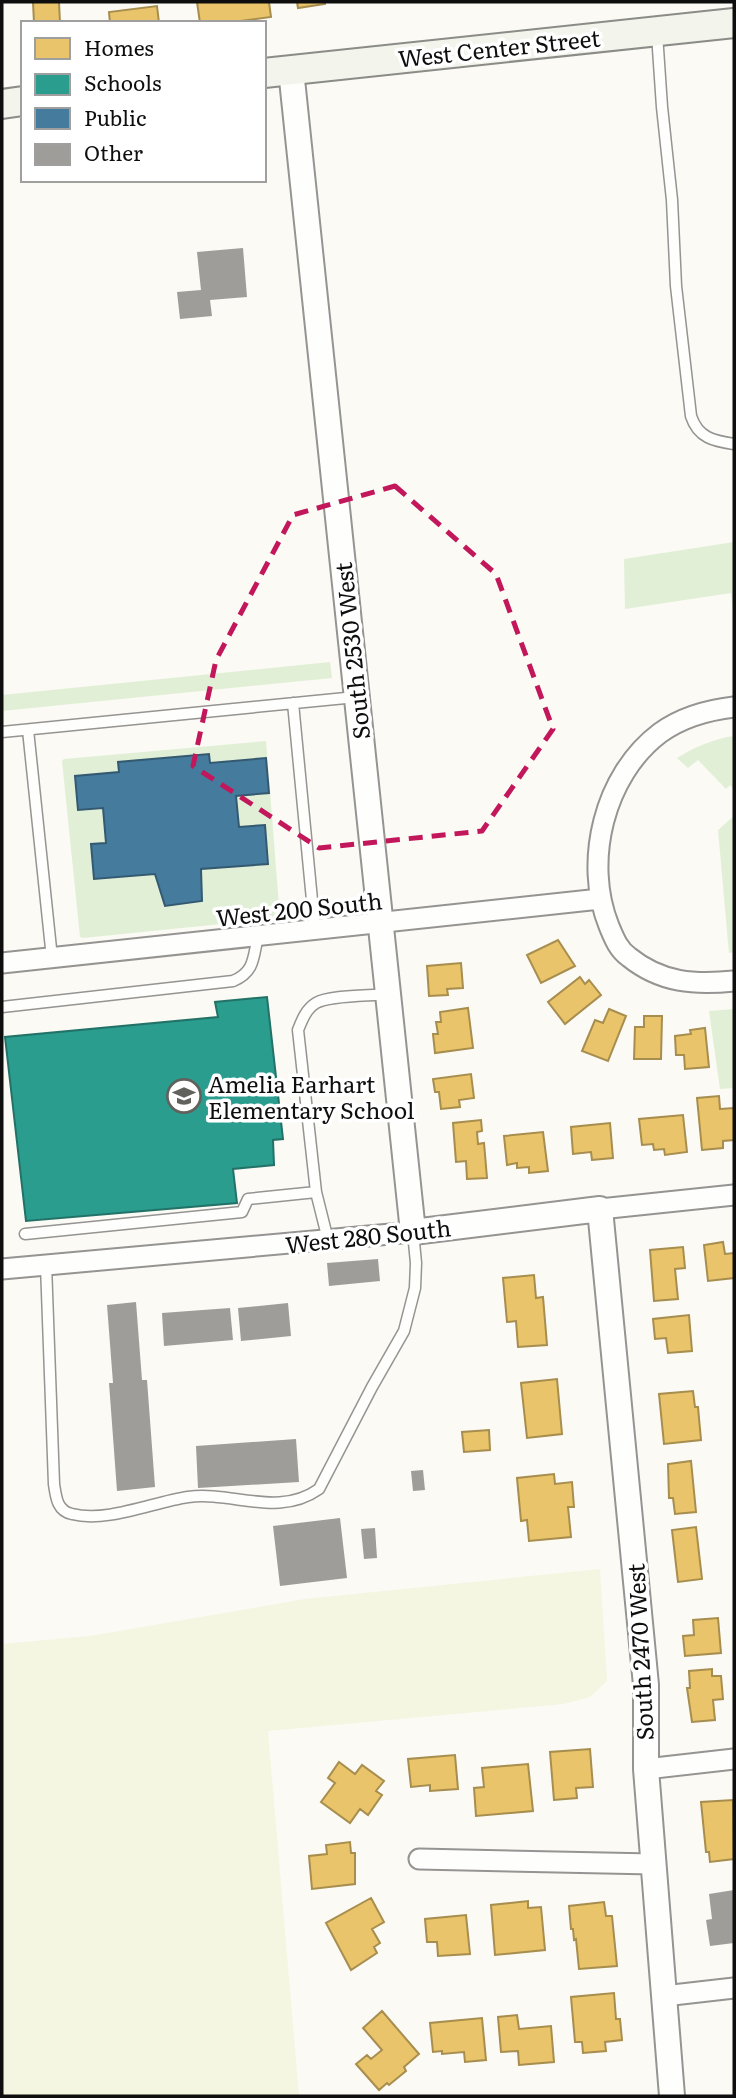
<svg xmlns="http://www.w3.org/2000/svg" width="736" height="2098" font-family="Literata,serif">
	<rect width="100%" height="100%" fill="#fbfaf4"/>
	<path fill="#f4f6e2" d="M600,1569l7,112 -17,16 -26,7 -296,27 31,365h-297v-452l88,-8 215,-37z"/>
	<path fill="#e1efd6" d="M734,542v77l-3,-26 -106,16 -1,-50z
		M330,662l2,16 -330,33v-16z
		M734,736v54l-4,-5 -4,4 -28,-29 -10,8 -11,-10c18,-11 36,-19 57,-22z
		M266,741l14,177 -197,20 -3,-1 -18,-176 2,-2z
		M734,816v136l-5,1 -11,-123z
		M734,1009v79l-14,1 -11,-78z"/>
	<path fill="#e9c46a" stroke="#a78d4e" stroke-width="2" d="M33,2h26l1,21h-26z
		M197,2h72l2,15 -46,6h-25z
		M297,2h28v2l-27,4z
		M157,6l2,17h-49l-1,-11z
		M558,940l17,26 -34,17 -14,-28z
		M461,963l2,25 -16,1 1,6 -19,1 -2,-30z
		M580,977l5,7 4,-4 12,15 -36,29 -17,-22z
		M468,1008l5,40 -38,5 -2,-19h5l-2,-12h5l-1,-10z
		M609,1009l17,7 -18,45 -26,-10 13,-31 8,3z
		M644,1016h18l-1,43h-27l1,-32h9z
		M705,1028l4,39 -24,2 -1,-14h-8l-1,-19 16,-2 -1,-4z
		M471,1074l3,24 -15,2 1,7 -19,2 -2,-17h-4l-2,-13z
		M719,1096l1,13 14,-1v32l-11,1v7l-21,2 -5,-52z
		M683,1115l4,37 -22,3 -1,-6 -10,1 -1,-6 -11,1 -3,-26z
		M481,1120l1,11 -5,1 1,12 6,-1 3,35 -20,1 -1,-18 -10,1 -3,-39z
		M610,1123l3,35 -21,2 -1,-8 -18,2 -2,-27z
		M543,1132l5,39 -19,2v-6l-12,1v-5l-10,2 -3,-29z
		M723,1242l2,12 9,-1v25l-26,3 -4,-36z
		M683,1247l2,21 -10,1 3,30 -24,2 -4,-51z
		M534,1275l2,23 7,-1 4,48 -29,2 -2,-26 -9,1 -4,-44z
		M689,1315l3,36 -24,2 -2,-15 -11,1 -2,-20z
		M557,1379l5,55 -35,4 -6,-55z
		M693,1391l2,16h3l3,33 -37,4 -5,-50z
		M489,1430l1,20 -26,2 -2,-20z
		M691,1461l5,51 -21,2 -2,-16h-4l-1,-34z
		M554,1474l1,10 17,-2 2,25h-6l3,30 -42,4 -2,-21 -6,1 -4,-43z
		M696,1527l6,52 -24,3 -6,-52z
		M718,1618l3,35 -36,3 -2,-20 11,-1 -1,-15z
		M712,1669v7h9l2,23 -10,1 2,20 -23,2 -5,-34h3l-1,-17z
		M590,1749l3,38 -17,1 1,10 -23,2 -4,-48z
		M455,1755l3,34 -28,2v-6l-19,2 -3,-28z
		M339,1762l16,12 7,-9 22,16 -8,10 6,4 -14,20 -8,-6 -10,14 -29,-21 14,-19 -7,-5z
		M528,1764l5,47 -57,5 -2,-28 10,-1 -2,-19z
		M733,1800l1,59 -24,3 -1,-10h-3l-5,-50z
		M350,1842l1,11h4v31l-43,5 -3,-33 18,-2 -1,-9z
		M371,1898l13,24 -12,7 8,14 -6,4 3,6 -26,17 -25,-47z
		M528,1901v7l13,-1 4,43 -50,5 -4,-50z
		M604,1902l2,14h6l5,50 -38,3 -3,-30 -2,1 -1,-11h-2l-2,-23z
		M466,1915l4,39 -32,2 -1,-14h-10l-2,-23z
		M614,1993l2,26h4l2,21 -17,2 1,9 -23,2 -1,-11h-7l-4,-45z
		M382,2011l37,43 -15,13 2,4 -17,14 -2,-2 -8,7 -23,-26 11,-9 4,4 11,-9 -19,-22z
		M517,2015l2,14 32,-3 3,36 -35,3 -1,-14 -17,1 -3,-35z
		M482,2018l4,42 -21,2 -1,-10 -22,2v-3l-9,1 -3,-29z"/>
	<path fill="#2a9d8f" stroke="#227268" stroke-width="2" d="M267,997l16,142 -10,1 1,25 -41,4 4,34 -211,18 -21,-184 213,-20 -3,-15z"/>
	<path fill="#457b9d" stroke="#345a72" stroke-width="2" d="M209,754l1,9 56,-5 3,35 -33,3 3,31 26,-2 3,39 -67,5 1,32 -37,5 -10,-32 -61,5 -3,-35 15,-1 -3,-35 -25,2 -3,-34 44,-4 -1,-10z"/>
	<path fill="#9f9d99" d="M243,248l4,49 -37,3 2,16 -32,3 -3,-27 24,-2 -4,-38z
		M378,1259l2,22 -51,5 -2,-23z
		M136,1302l6,78h5l8,107 -38,4 -8,-108h4l-6,-78z
		M288,1303l3,33 -50,5 -3,-33z
		M230,1308l3,32 -69,6 -2,-33z
		M296,1439l3,43 -101,6 -2,-42z
		M423,1470l2,20 -12,1 -2,-20z
		M340,1518l7,60 -67,8 -7,-60z
		M375,1528l2,30 -13,1 -3,-30z
		M734,1890v53l-24,3 -4,-26 6,-1 -3,-25z"/>
	<g fill="none" stroke-linecap="round" stroke-linejoin="round">
		<g stroke="#959492" stroke-width="13">
			<path id="service" d="M657,34l5,73 10,93 4,86 15,130c7,22 23,25 43,28
				M293,703l22,228
				M28,730l24,228
				M2,732l354,-35
				M2,1007l231,-26c22,-9 20,-24 25,-45
				M316,1192l12,48
				M25,1234l217,-22 6,-13 68,-7 -18,-162c4,-10 8,-21 18,-27 14,-8 54,-7 71,-9
				M46,1265l8,219c2,13 3,27 18,30 35,9 81,-12 116,-17 45,-6 90,21 131,-8l53,-102 32,-56 11,-43 1,-25 -3,-31"/>
		</g>
		<g stroke="#959492" stroke-width="23">
			<path id="minor" d="M734,707c-26,3 -52,10 -74,26 -56,42 -77,129 -51,193 5,12 9,23 20,31 32,26 66,28 105,24
				M2,963l598,-64
				M600,1209l134,-14
				M2,1269l411,-37
				M646,1769l88,-10
				M419,1859l234,5
				M664,1996l70,-8"/>
		</g>
		<g stroke="#959492" stroke-width="28">
			<path id="tertiary" d="M291,70l122,1162 187,-23 46,476v84l26,327"/>
		</g>
		<g stroke="#8b8b88" stroke-width="32">
			<path id="secondary" d="M264,73l470,-50
				M2,104l21,-3"/>
		</g>
		<use href="#service" stroke="#fefefd" stroke-width="10"/>
		<use href="#minor" stroke="#fefefd" stroke-width="19"/>
		<use href="#tertiary" stroke="#fefefd" stroke-width="24"/>
		<use href="#secondary" stroke="#f3f4eb" stroke-width="28"/>
	</g>
	<path fill="none" stroke="#c2185b" stroke-width="5" stroke-dasharray="14 9" stroke-linejoin="round" d="M395,486l101,88 57,155 -71,102 -163,17 -126,-82 23,-106 77,-145z"/>
	<defs>
		<g id="school-ring" transform="scale(1.75)"><circle r="9.5" fill="#fff" stroke="#61615e" stroke-width="1.5"/><path d="M0-5L7-2L0 1L-7-2ZM-4 1L0 2.5L4 1V4Q0 6-4 4Z" fill="#61615e"/></g>
	</defs>
	<g fill-rule="evenodd">
		<use href="#school-ring" x="184" y="1096"/>
	</g>
	<g text-anchor="middle" dominant-baseline="central" stroke-width="7" stroke-linejoin="round" paint-order="stroke">
		<g font-size="23" fill="#0e0e0e" stroke="#fff">
			<text transform="translate(499 47) rotate(-6)">West Center Street</text>
			<text transform="translate(351 651) rotate(-96)">South 2530 West</text>
			<text transform="translate(299 908) rotate(-6)">West 200 South</text>
			<text transform="translate(368 1235) rotate(-6)">West 280 South</text>
			<text transform="translate(639 1652) rotate(-93)">South 2470 West</text>
		</g>
		<g font-size="23" fill="#0e0e0e" stroke="#fff" text-anchor="start">
			<text x="208" y="1083">Amelia Earhart<tspan x="208" dy="26">Elementary School</tspan></text>
		</g>
	</g>
	<rect width="736" height="2098" fill="none" stroke="#0e0e0e" stroke-width="7"/>
	<rect x="21" y="21" width="245" height="161" fill="#ffffff" stroke="#9f9f9f" stroke-width="2"/>
	<rect x="35" y="38" width="35" height="21" fill="#e9c46a" stroke="#9f9f9f" stroke-width="2"/>
	<text x="84" y="56" font-size="21" fill="#0e0e0e">Homes</text>
	<rect x="35" y="74" width="35" height="21" fill="#2a9d8f" stroke="#9f9f9f" stroke-width="2"/>
	<text x="84" y="91" font-size="21" fill="#0e0e0e">Schools</text>
	<rect x="35" y="108" width="35" height="21" fill="#457b9d" stroke="#9f9f9f" stroke-width="2"/>
	<text x="84" y="126" font-size="21" fill="#0e0e0e">Public</text>
	<rect x="35" y="144" width="35" height="21" fill="#9f9d99" stroke="#9f9f9f" stroke-width="2"/>
	<text x="84" y="161" font-size="21" fill="#0e0e0e">Other</text>
</svg>
